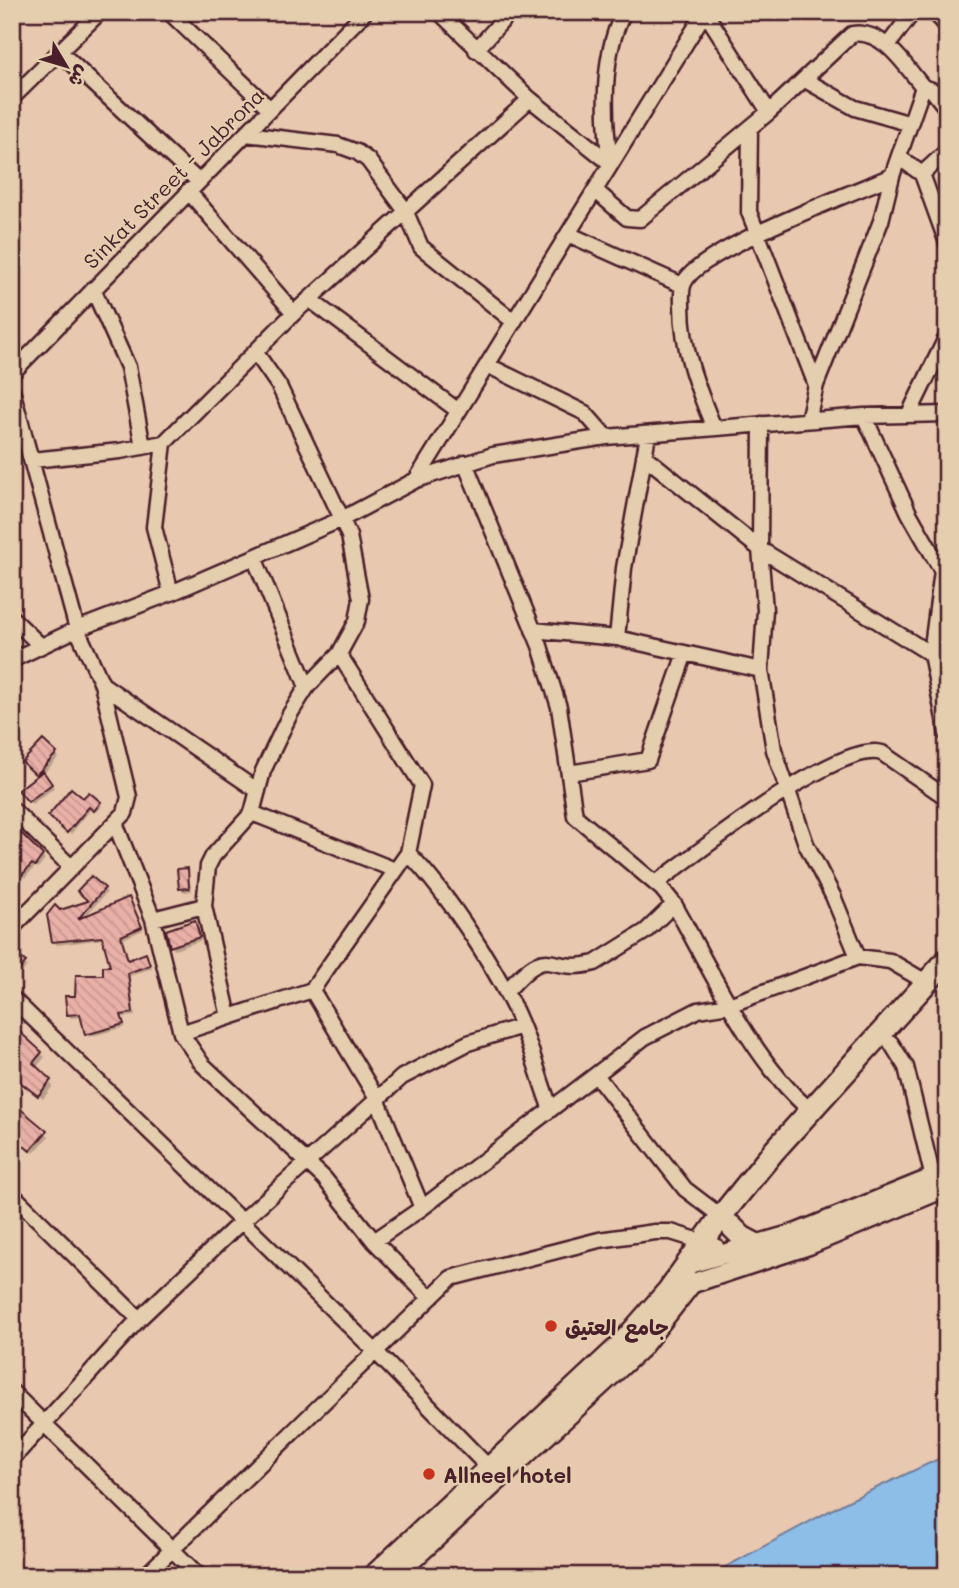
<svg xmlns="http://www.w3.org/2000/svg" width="959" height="1588" font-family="Mali,'Playpen Sans Arabic',sans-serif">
	<defs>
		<pattern id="building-back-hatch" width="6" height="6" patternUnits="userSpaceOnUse" patternTransform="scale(1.75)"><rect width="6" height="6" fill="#e9b0a7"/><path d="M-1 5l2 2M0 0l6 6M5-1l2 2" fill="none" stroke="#c99790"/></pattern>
	</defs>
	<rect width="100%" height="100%" fill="#e8c8ae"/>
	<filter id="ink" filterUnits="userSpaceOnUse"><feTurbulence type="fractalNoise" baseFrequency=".0143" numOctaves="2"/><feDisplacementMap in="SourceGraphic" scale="14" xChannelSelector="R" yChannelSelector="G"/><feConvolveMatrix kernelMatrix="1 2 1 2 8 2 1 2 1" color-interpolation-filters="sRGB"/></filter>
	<g filter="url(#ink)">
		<path fill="#8dbee8" stroke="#727e9c" stroke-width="2" d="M947,1455v121h-238l137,-74z"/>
		<path fill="#0003" fill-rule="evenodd" d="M43,743l16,14 -16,17 11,14 -22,16 -3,-3 10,-25 -14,-14z
			M89,794l13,12 -5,6 -5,-4 -21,26 -21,-18 34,-15z
			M12,827l33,32 -7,9 -2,-2 -11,12 -2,-2 -11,17z
			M187,870l5,21 -8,1 -3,-4z
			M91,878l16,14 -23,26 44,-19 15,31 -20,9 6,22 17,-6 6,13 -22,8 5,40 -12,1 2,10 -36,10 -7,-20 -11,1 -3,-3 9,-18 28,-20 7,-10 -8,-28 -47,6 -3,-3 5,-30 33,-10zM88,904h5l-19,23 -3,-3z
			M194,922l8,18 -27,10 -4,-4z
			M24,963l3,3 -6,8 -9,-8z
			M14,1029l31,28 -9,11 17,18 -10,13 -27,-22z
			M12,1103l37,33 -15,17 -22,-22z"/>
		<path fill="url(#building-back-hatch)" stroke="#4a1f2b" stroke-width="2" d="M43,740l14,13 -21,22 -14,-13z
			M43,771l9,13 -24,18 -10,-12z
			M71,788l12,10 6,-6 12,10 -7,9 -5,-4 -22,26 -19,-17z
			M12,824l31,31 -8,11 -3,-2 -11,12 -2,-2 -7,11z
			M188,868l1,20 -10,1 -2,-20z
			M91,876l14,12 -27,31 51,-22 13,30 -21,9 7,24 18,-7 4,12 -22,8 5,40 -12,2 3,9 -39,11 -5,-21 -13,1 -2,-19h10l1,-21h27v-9h7l-8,-29 -50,5 -5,-27 8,-10 5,5 28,-9 -11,-10z
			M195,920l5,17 -30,10 -4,-17z
			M12,951l14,11 -14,16z
			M12,1025l30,27 -9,11 18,17 -13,16 -26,-20z
			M12,1102l35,29 -17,20 -18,-15z"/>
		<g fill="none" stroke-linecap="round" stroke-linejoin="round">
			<g stroke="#4a1f2b" stroke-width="19">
				<path id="minor" d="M169,12l101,97
					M439,12l91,87 80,64
					M705,12l64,100
					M934,12l13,14
					M888,45l25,-33
					M476,50l34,-38
					M61,53l137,128
					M805,80l50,28 56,16
					M923,87l9,3 15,19
					M12,98l88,-86
					M750,128l-1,84 67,173 -8,35
					M246,134l92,11 19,7 11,8 37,50 16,37 92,74
					M900,158l22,16 25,69
					M610,163c-6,-46 -9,-109 14,-151
					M922,174l25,-23
					M188,191l106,122
					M596,191l31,27 13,1 129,-107 83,-78c31,-6 54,33 71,53l-31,89 -11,45 -65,164
					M568,234l114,51
					M93,289l35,78 15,80
					M309,299l148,111
					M256,353l23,33 63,133 7,17 12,63 -4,22 -18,33 -32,33 -17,27 -27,57 -11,42 -39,43 -5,10 -4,40 -51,13 28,114 21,31 122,114 50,63 56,57
					M489,366l96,47 21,24
					M12,373l353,-361
					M12,390l65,239 25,55 27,113 -4,16 -113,115
					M909,414l38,-78
					M864,416l45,97 33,58 5,3
					M761,424l-1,125 5,61 -4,60 13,80 32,94 27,52 25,61
					M714,428c-17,-41 -32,-78 -32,-123 0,-7 -1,-16 2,-22 13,-32 170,-91 208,-107
					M644,456l116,93 171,105
					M32,460l88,-9 44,-8
					M465,463l75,183 19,61 16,109 87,73 12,15c37,66 78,157 136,206
					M416,480l289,-468
					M254,557l53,130
					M942,571l-11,83 16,80
					M171,593l-17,-66 10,-84 130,-130 236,-214
					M12,618l28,27
					M533,630l84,8 144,32
					M617,638l7,-70 24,-133
					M12,660l65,-31 94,-36 171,-74 74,-39 77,-25 113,-18 258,-21 83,-2
					M102,684l156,107
					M569,773l79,-13 37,-107
					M12,809l59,58
					M252,813l143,57
					M115,823l38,96
					M408,853c38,38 94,123 114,173 11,27 18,55 28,81
					M656,883c39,-28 184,-144 226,-130l65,45
					M204,906l25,111
					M312,990l65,109 45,109
					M506,992c47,-54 38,-16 89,-29l51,-32 28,-27
					M12,998l362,352 113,116
					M181,1033l131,-43 96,-137 14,-68 -83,-131
					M891,1043l15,24 27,111
					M596,1075l89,114 42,32
					M12,1194l127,125
					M374,1241l48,-33 223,-171 53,-27 31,-5 129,-48 32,4 36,21
					M12,1392l187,184
					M12,1459l127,-140 102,-97 161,-145 66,-34 54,-17
					M145,1576l306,-298 148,-38 56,-8h16l45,14"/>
			</g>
			<g stroke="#4a1f2b" stroke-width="23">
				<path id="tertiary" d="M685,1265l112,-32 150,-61
					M678,1288l131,-43 138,-58"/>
			</g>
			<g stroke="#4a1f2b" stroke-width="26">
				<path id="secondary" d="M731,1226l11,11 15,8
					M410,1560l230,-213 50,-64
					M374,1576l245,-229 49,-56 54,-76 52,-64 173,-191"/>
			</g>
			<use href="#minor" stroke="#e4ceae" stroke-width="14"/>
			<use href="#tertiary" stroke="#e4ceae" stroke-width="18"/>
			<use href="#secondary" stroke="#e4ceae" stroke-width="21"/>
		</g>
	</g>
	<g fill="#c8321e" stroke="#e4ceae" stroke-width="2.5">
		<circle cx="551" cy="1326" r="7"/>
		<circle cx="429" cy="1474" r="7"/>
	</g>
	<g text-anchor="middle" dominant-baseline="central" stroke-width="5" stroke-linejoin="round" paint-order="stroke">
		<g font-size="21" fill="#4a1f2b" stroke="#e4ceae">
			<text transform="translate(173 178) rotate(-45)">Sinkat Street - Jabrona</text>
		</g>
		<g font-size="21" font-weight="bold" fill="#4a1f2b" stroke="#e4ceae" text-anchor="start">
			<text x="565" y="1326">جامع العتيق</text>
			<text x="443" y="1474">Allneel hotel</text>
		</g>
	</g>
	<rect width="959" height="1588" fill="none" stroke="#e4ceae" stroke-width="42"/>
	<rect x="21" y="21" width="917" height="1546" fill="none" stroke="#4a1f2b" stroke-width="2.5" filter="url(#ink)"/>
	<g transform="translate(66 66) rotate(128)" stroke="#e4ceae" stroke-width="5" paint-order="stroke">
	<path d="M0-5L12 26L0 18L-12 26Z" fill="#4a1f2b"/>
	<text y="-10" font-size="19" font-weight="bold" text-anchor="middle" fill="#4a1f2b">ش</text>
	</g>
</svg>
